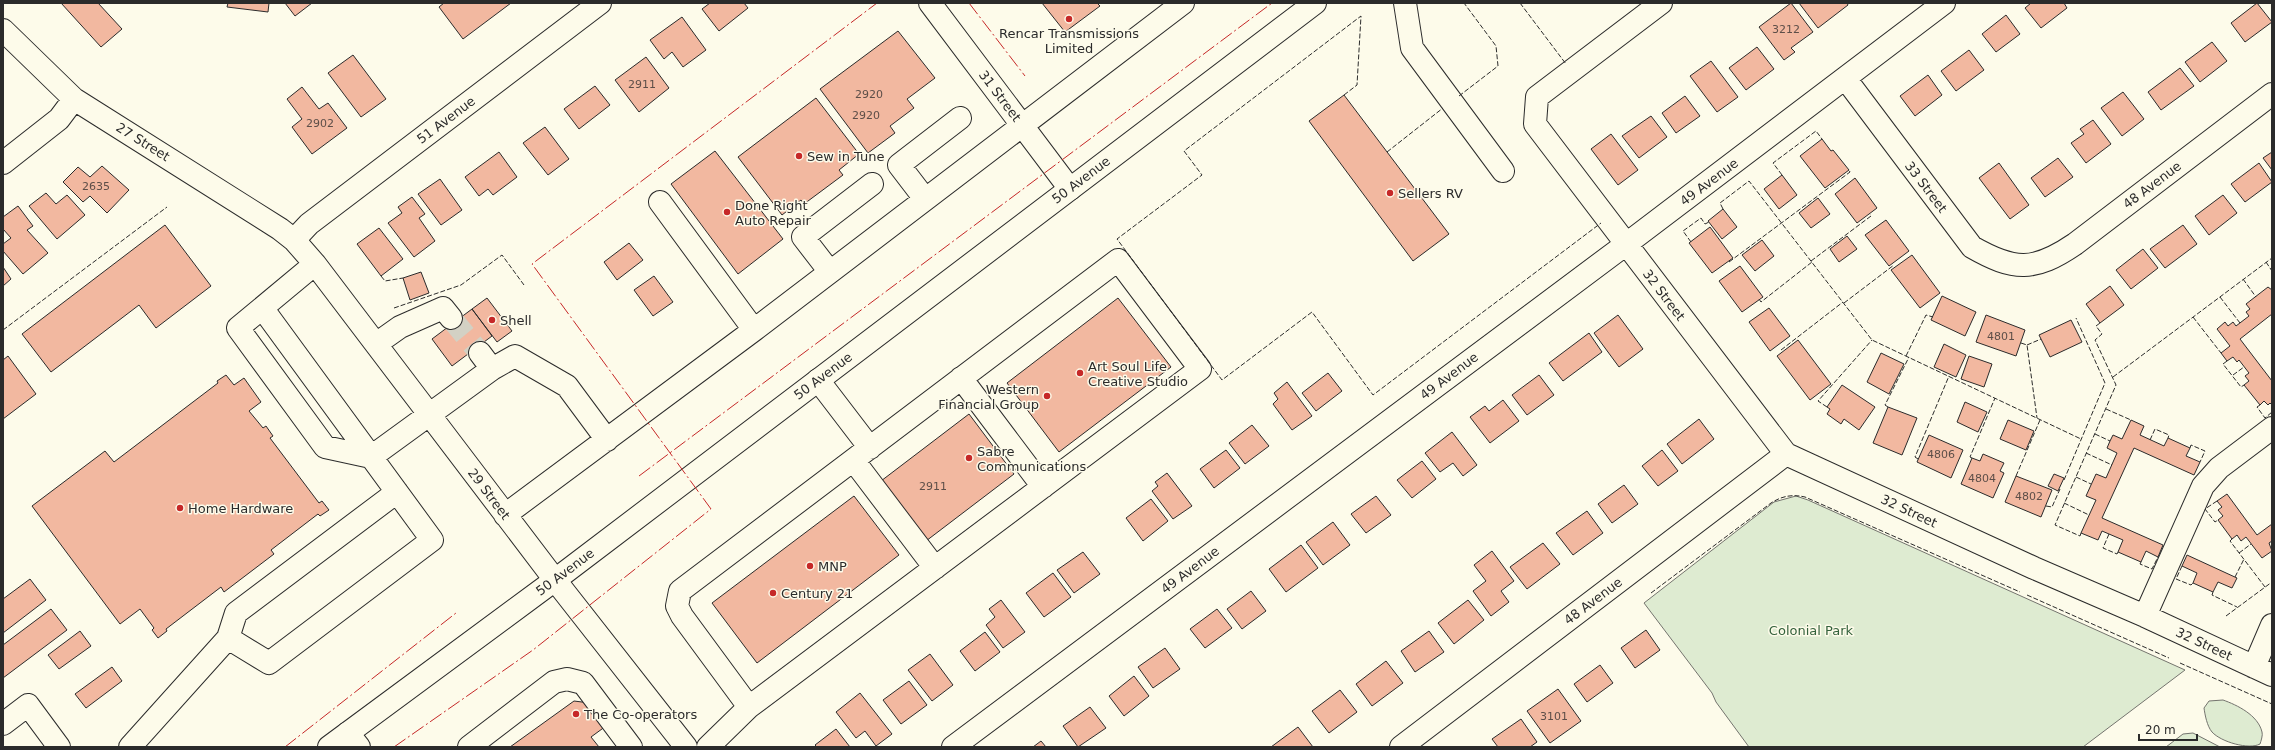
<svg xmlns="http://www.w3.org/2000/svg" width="2275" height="750" font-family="'DejaVu Sans',sans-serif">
	<rect width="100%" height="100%" fill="#fdfbea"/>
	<path fill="#deebd1" stroke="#74746e" d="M1796,496l12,4 377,170 -102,77h-334l-33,-45 -4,-9 -68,-90 130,-101z
		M2223,700c14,5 35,15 39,32 1,3 -1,9 -2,12 -11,6 -39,-2 -48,-12 -5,-6 -7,-17 -8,-24l5,-7z
		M2193,733l27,14h-54l17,-13z"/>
	<path fill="#f2b8a0" stroke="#2b2b2b" d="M61,3h37l24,26 -21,18z
		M228,3h41l-1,9 -41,-5z
		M285,3h27l-17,13z
		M444,3h67l-48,36 -24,-32z
		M710,3h34l4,5 -29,23 -17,-22z
		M1042,3h55l3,3 -35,26z
		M1791,3l22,29 -22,16 4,4 -11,8 -25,-33z
		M1799,3h48l1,2 -30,23z
		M2031,3h33l3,5 -26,20 -16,-20z
		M2257,3l15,19 -27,20 -14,-19z
		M2006,15l14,19 -24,18 -14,-18z
		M682,17l24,33 -23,17 -11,-15 -8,7 -14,-19z
		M898,31l37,47 -28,21 7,9 -24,18 5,7 -27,20 -48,-64z
		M2212,42l15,19 -27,21 -15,-20z
		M1757,47l17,22 -28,21 -17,-22z
		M1969,50l15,20 -28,21 -15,-20z
		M353,55l33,44 -25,18 -33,-44z
		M646,57l23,31 -30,24 -24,-32z
		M1711,61l27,36 -21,15 -27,-36z
		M2180,68l14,18 -33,24 -13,-18z
		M1928,75l14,20 -27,21 -15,-20z
		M595,86l15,19 -31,24 -15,-20z
		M302,87l17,22 9,-6 19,25 -35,26 -20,-27 10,-8 -15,-20z
		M2123,92l21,27 -22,17 -21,-28z
		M1344,95l105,139 -36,27 -104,-140z
		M1685,96l15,20 -24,17 -14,-20z
		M816,98l43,56 -20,16 4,5 -39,29 -3,-4 -19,15 -44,-58z
		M1651,116l16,21 -28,21 -17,-22z
		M2093,120l18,24 -25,19 -15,-20 13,-9 -4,-5z
		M545,127l24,32 -21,16 -25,-32z
		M1611,134l27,36 -20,15 -27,-36z
		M1822,139l9,12 2,-1 16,20 -24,18 -25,-32z
		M715,151l68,88 -45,35 -67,-90z
		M499,152l18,25 -24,18 -5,-6 -9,7 -14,-19z
		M2272,152v18l-9,-12z
		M2058,158l15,19 -28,20 -14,-19z
		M1999,163l30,42 -19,14 -31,-41z
		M2259,163l13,19 -27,20 -14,-18z
		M102,166l27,24 -22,23 -17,-17 -7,6 -20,-20 15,-15 12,10z
		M1782,175l15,20 -18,14 -15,-20z
		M1855,178l22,30 -20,15 -22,-29z
		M440,179l22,31 -21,15 -23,-31z
		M46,193l10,11 11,-9 18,20 -28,24 -28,-33z
		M2223,195l14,18 -28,22 -14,-19z
		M412,197l13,17 -6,4 16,23 -21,16 -26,-34 14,-10 -4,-6z
		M1818,198l12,16 -19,14 -12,-15z
		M18,206l15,20 -6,4 21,23 -25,21 -20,-23v-7l8,-6 -8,-9v-12z
		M1723,209l14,18 -15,12 -14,-18z
		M1886,220l23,31 -20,15 -24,-31z
		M165,225l46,61 -55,42 -17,-23 -88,67 -29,-38z
		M2183,225l14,19 -32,24 -15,-19z
		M1710,227l23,31 -21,15 -23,-30z
		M379,228l24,31 -22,17 -24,-32z
		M1847,236l10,13 -18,13 -9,-13z
		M1762,240l12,16 -19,15 -13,-16z
		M629,243l14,17 -26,20 -13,-18z
		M2143,249l15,19 -27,21 -15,-19z
		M1912,255l28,38 -20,15 -29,-38z
		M1740,266l23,31 -21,15 -23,-31z
		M3,267l8,12 -8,7z
		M421,272l8,21 -19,7 -7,-22z
		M654,276l19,26 -20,14 -19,-26z
		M2110,286l14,19 -24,18 -14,-19z
		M2268,287l4,3v24l-32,25 32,42v24l-2,-2 -2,2 -4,-4 -4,4 -16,-20 5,-4 -4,-5 4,-3 -10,-13 -2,2 -4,-5 -6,4 -6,-8 9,-7 -13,-17 8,-7 3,4 5,-4 3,4 13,-10 -3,-4 4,-3 -4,-5z
		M1942,296l34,16 -11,24 -34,-16z
		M487,298l25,33 -15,11 -25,-33z
		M1118,298l53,69 -112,85 -52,-69z
		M1769,308l21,28 -20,15 -21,-29z
		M472,309l20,27 -40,30 -20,-27z
		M1618,315l25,34 -24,18 -25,-34z
		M1986,315l39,15 -9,26 -40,-14z
		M2071,320l11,22 -32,15 -11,-22z
		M1589,333l13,19 -39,29 -14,-18z
		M1798,340l33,44 -21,16 -33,-44z
		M1944,344l22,11 -10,22 -22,-10z
		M1881,353l23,11 -15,30 -22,-12z
		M8,356l28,38 -33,25v-59z
		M1969,356l23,8 -8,23 -23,-8z
		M1328,373l14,18 -26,20 -14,-18z
		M226,375l8,10 10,-7 17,24 -12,9 14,17 3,-2 7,10 -3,2 49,65 3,-2 7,9 -9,6 -2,-2 -47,36 3,4 -50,38 -3,-5 -55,42 1,2 -9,7 -6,-8 2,-2 -14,-19 -20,15 -88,-118 73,-55 9,11 104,-79 -1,-2z
		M1539,375l15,20 -27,20 -15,-20z
		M1287,382l25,34 -20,14 -19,-26 5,-5 -4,-6z
		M1842,385l33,22 -16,23 -15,-11 -3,5 -14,-10 3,-5 -3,-2z
		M1503,400l16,21 -29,22 -20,-26 15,-11 4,5z
		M1965,402l22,10 -9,20 -21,-10z
		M1888,407l29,11 -15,37 -29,-12z
		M969,414l45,60 -88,67 -45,-60z
		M1699,419l15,20 -32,25 -15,-20z
		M2008,420l26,11 -8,19 -26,-11z
		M2131,420l13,6 -4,9 24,11 4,-8 22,10 -4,8 14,6 -6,13 -60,-27 -32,70 61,27 -5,12 -12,-6 -5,11 -23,-10 5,-12 -21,-9 -4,9 -17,-7 15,-33 -10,-4 10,-22 10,4 11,-25 -10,-5 3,-7 3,-6 9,4z
		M1252,425l17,21 -24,18 -16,-21z
		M1452,432l25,33 -14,11 -10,-13 -13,9 -15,-19z
		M1929,435l34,15 -12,28 -34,-16z
		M1226,450l14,18 -26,20 -14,-19z
		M1662,450l16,21 -20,15 -16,-20z
		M1983,454l21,9 -4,8 4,2 -11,25 -32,-14 11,-26 8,3z
		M1422,461l14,18 -24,19 -15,-18z
		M1167,473l25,33 -19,13 -21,-28 6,-5 -3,-4z
		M2054,474l10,4 -6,13 -10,-5z
		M2016,476l36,14 -11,27 -36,-15z
		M1624,485l14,19 -26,19 -14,-19z
		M2227,494l30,41 15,-11v17l-3,2 3,8 -10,7 -16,-21 -5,4 -4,-6 -5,4 -14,-19 5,-4 -5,-6 4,-3 -5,-6z
		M854,496l45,59 -142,108 -45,-60z
		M1376,496l15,19 -25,18 -15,-19z
		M1151,499l17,22 -25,20 -17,-23z
		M1587,511l16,22 -30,22 -17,-22z
		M1333,522l17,23 -27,20 -17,-23z
		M1543,543l17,21 -33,25 -17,-22z
		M1301,545l17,23 -32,24 -17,-23z
		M1492,551l22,30 -13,10 8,11 -18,14 -18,-25 13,-10 -12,-16z
		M1083,552l17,22 -26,19 -17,-23z
		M2187,555l50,23 -5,10 -14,-6 -5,10 -20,-9 4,-10 -15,-7z
		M1053,573l18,24 -27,20 -18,-24z
		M30,579l16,21 -43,33v-34z
		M1251,591l15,20 -24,18 -15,-20z
		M1001,600l24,32 -22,16 -17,-23 9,-8 -6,-8z
		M1468,600l16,20 -30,24 -16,-21z
		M51,609l16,21 -64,48v-33z
		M1217,609l15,19 -27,20 -15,-19z
		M1646,630l14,20 -25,18 -14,-20z
		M80,631l11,15 -32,23 -11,-14z
		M1429,631l15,21 -29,20 -14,-21z
		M985,632l15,20 -25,19 -15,-20z
		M1165,648l15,21 -27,19 -15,-21z
		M930,654l23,31 -21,16 -24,-31z
		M1386,661l17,22 -31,23 -16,-22z
		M1600,665l13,18 -26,19 -13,-18z
		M112,667l10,14 -36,27 -11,-14z
		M1134,676l15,20 -25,20 -15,-20z
		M909,681l18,24 -26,19 -18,-24z
		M1558,689l23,32 -31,22 -23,-32z
		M1340,690l17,22 -28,21 -17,-22z
		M860,693l32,41 -16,12 -11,-15 -9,7 -20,-26z
		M574,701l16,2 16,23 -15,11 8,10h-89z
		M1090,707l16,21 -28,19 -15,-21z
		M1521,719l16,23 -7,5h-32l-6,-8z
		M1298,727l15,20h-42z
		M836,729l14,18h-33l-2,-2z
		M1041,741l5,6h-13z"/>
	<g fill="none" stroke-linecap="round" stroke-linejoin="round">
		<path stroke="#d3d1c4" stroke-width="22" stroke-dasharray="22 11" stroke-linecap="butt" d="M451,318l29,35"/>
		<g stroke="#2b2b2b" stroke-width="24">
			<path id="minor" d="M930,3l140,186
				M1405,3l7,45 91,123
				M1661,3l-124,94 -2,27 251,330 248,114 111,48 127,59
				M3,30l71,69 206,130 14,11 21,24 240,316 131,167
				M1845,78l127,169c42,24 62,25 103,-3l197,-150
				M3,163l56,-44 15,-20
				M925,199l-26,-34 61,-47
				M660,202l94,128
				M294,240l15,-16 291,-221
				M1118,260l82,109 -451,338 -67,-91 -5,-10 3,-15z
				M315,264l-77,64 87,119 46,10 121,-88 23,-13 52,30 40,54
				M830,272l-27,-35 69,-53
				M263,309l169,231 -163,123 -41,-25 8,-25 161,-121
				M376,344l24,-17 43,-19 8,10
				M480,353l12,16
				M961,378l82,109
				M818,380l52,68
				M854,461l81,107
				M505,515l249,-185 429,-327
				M2145,616l58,-130 16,-18 53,-40
				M2254,667l18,-42
				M3,724l25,-19 31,42
				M348,733l11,14
				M130,747l98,-109
				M469,747l85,-65 13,-3 16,4 48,64
				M708,747l41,-40
				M953,747l672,-502 319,-242
				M1401,747l385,-293"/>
		</g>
		<g stroke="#2b2b2b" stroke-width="24">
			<path id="major" d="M329,747l226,-167 760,-577"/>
		</g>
		<use href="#minor" stroke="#fdfbea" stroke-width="22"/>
		<use href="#major" stroke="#fdfbea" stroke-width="22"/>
		<path stroke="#2b2b2b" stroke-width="1" stroke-dasharray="5 2" stroke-linecap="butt" d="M1520,3l46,61
			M1344,95l13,-10 4,-69 -177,135 18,24 -85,64 105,141 90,-68 61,83 228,-172
			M1459,96l39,-30 -2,-20 -32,-43
			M1387,152l56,-44
			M1782,175l-9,-12 43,-32 6,8
			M1723,209l-3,-6 29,-22 123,159 209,99
			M1691,242l-8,-11 18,-13 4,6 4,-2
			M1811,261l60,-45 -1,-2
			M1729,262l121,-90 -1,-2
			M2266,262l6,9
			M381,276l4,5 18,-3
			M2243,279l13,18
			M2220,297l20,26
			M1759,299l2,3 51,-40
			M1844,303l50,-38
			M394,308l67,-23 41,-30 22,30
			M2193,317l28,36
			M3,330l164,-123
			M2021,343l6,2 10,73
			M2027,345l14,-6
			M1781,350l62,-48
			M1906,356l20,-41 7,2
			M2227,361l-4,3 18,23 3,-2
			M2233,375l11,-8
			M2113,377l159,-119
			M2260,405l-3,2 8,11 7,-6
			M1827,407l-9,-6 54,-61
			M1888,407l-3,-2 24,-48
			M2106,409l25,11
			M2095,434l15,7
			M2150,440l5,-11 14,6 -1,3
			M2190,448l1,-3 14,6 -5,11
			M2086,453l26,12
			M1972,458l-2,-1 25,-59
			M1918,459l-3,-2 34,-81
			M2016,476l24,-56
			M2076,477l15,7
			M2064,480l41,-97 -29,-65
			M2217,501l-12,8 10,13 3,-2
			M2064,503l25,12
			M2046,506l6,1 8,-18
			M2081,533l-1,3 -25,-11 61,-140 -21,-45 7,-6 -6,-8 4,-3
			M2109,534l-6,14 14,6 1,-2
			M2232,539l-2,2 35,46
			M2239,553l12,-9
			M2141,562l-1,2 12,5 6,-12
			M2182,566l-6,13 15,6 2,-2
			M2235,577l9,-18
			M2213,592l-1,3 25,12
			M1651,593l120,-90c11,-7 21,-9 34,-6l215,95
			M2027,595l142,63
			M2226,616l46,-34
			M2180,663l92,41"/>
		<path stroke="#c62828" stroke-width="1" stroke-dasharray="14 3 2 3" stroke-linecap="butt" d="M969,3l56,73
			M639,476l633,-473
			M285,747l171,-134
			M394,747l139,-97 178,-141 -179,-245 345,-261"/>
	</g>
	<g fill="#c62828" stroke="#fdfbea" stroke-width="1.5">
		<circle cx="1069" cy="19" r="4"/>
		<circle cx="799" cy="156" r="4"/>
		<circle cx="1390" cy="193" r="4"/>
		<circle cx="727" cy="212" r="4"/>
		<circle cx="492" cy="320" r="4"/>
		<circle cx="1080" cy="373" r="4"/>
		<circle cx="1047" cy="396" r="4"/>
		<circle cx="969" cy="458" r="4"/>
		<circle cx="180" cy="508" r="4"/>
		<circle cx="810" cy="566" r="4"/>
		<circle cx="773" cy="593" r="4"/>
		<circle cx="576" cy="714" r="4"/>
	</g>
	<g text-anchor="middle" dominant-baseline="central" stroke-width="3" stroke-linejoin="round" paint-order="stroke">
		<g font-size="11" fill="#5d4e48">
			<text x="1786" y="29">3212</text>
			<text x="642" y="84">2911</text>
			<text x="869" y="94">2920</text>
			<text x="866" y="115">2920</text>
			<text x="320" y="123">2902</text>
			<text x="96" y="186">2635</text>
			<text x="2001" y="336">4801</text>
			<text x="1941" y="454">4806</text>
			<text x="1982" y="478">4804</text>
			<text x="933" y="486">2911</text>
			<text x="2029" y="496">4802</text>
			<text x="1554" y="716">3101</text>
		</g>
		<g font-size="13" fill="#2b2b2b" stroke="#fdfbea" text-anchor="start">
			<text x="1069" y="33" text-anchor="middle">Rencar Transmissions<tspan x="1069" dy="15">Limited</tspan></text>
			<text x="807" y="156">Sew in Tune</text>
			<text x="1398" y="193">Sellers RV</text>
			<text x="735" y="205">Done Right<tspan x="735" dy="15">Auto Repair</tspan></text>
			<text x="500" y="320">Shell</text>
			<text x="1088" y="366">Art Soul Life<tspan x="1088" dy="15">Creative Studio</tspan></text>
			<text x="1039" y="389" text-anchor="end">Western<tspan x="1039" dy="15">Financial Group</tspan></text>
			<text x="977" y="451">Sabre<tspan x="977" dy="15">Communications</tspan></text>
			<text x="188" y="508">Home Hardware</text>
			<text x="818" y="566">MNP</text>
			<text x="781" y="593">Century 21</text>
			<text x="584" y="714">The Co-operators</text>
		</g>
		<g font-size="13" fill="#2b2b2b" stroke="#fdfbea">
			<text transform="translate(1000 96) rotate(53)">31 Street</text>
			<text transform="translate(446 120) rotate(-37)">51 Avenue</text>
			<text transform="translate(143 142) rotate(32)">27 Street</text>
			<text transform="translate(1081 180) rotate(-37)">50 Avenue</text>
			<text transform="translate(1709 182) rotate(-37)">49 Avenue</text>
			<text transform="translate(2152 185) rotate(-37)">48 Avenue</text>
			<text transform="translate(1926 187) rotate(53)">33 Street</text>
			<text transform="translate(1664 295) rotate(53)">32 Street</text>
			<text transform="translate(823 376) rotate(-37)">50 Avenue</text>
			<text transform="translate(1449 376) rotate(-37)">49 Avenue</text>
			<text transform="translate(489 494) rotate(53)">29 Street</text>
			<text transform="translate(1909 511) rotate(25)">32 Street</text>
			<text transform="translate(1190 570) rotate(-37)">49 Avenue</text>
			<text transform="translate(565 572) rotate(-37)">50 Avenue</text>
			<text transform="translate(1593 601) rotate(-37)">48 Avenue</text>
			<text transform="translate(2204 644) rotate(25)">32 Street</text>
		</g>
		<g font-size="13" fill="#34623c" stroke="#fdfbea">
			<text x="1811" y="630">Colonial Park</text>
		</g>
	</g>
	<rect width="2275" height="750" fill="none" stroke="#2b2b2b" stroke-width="8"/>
	<path d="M2139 734v6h58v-6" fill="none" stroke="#2b2b2b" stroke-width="2"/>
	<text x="2145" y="734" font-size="12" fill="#2b2b2b" stroke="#fdfbea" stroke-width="3" paint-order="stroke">20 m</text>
</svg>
